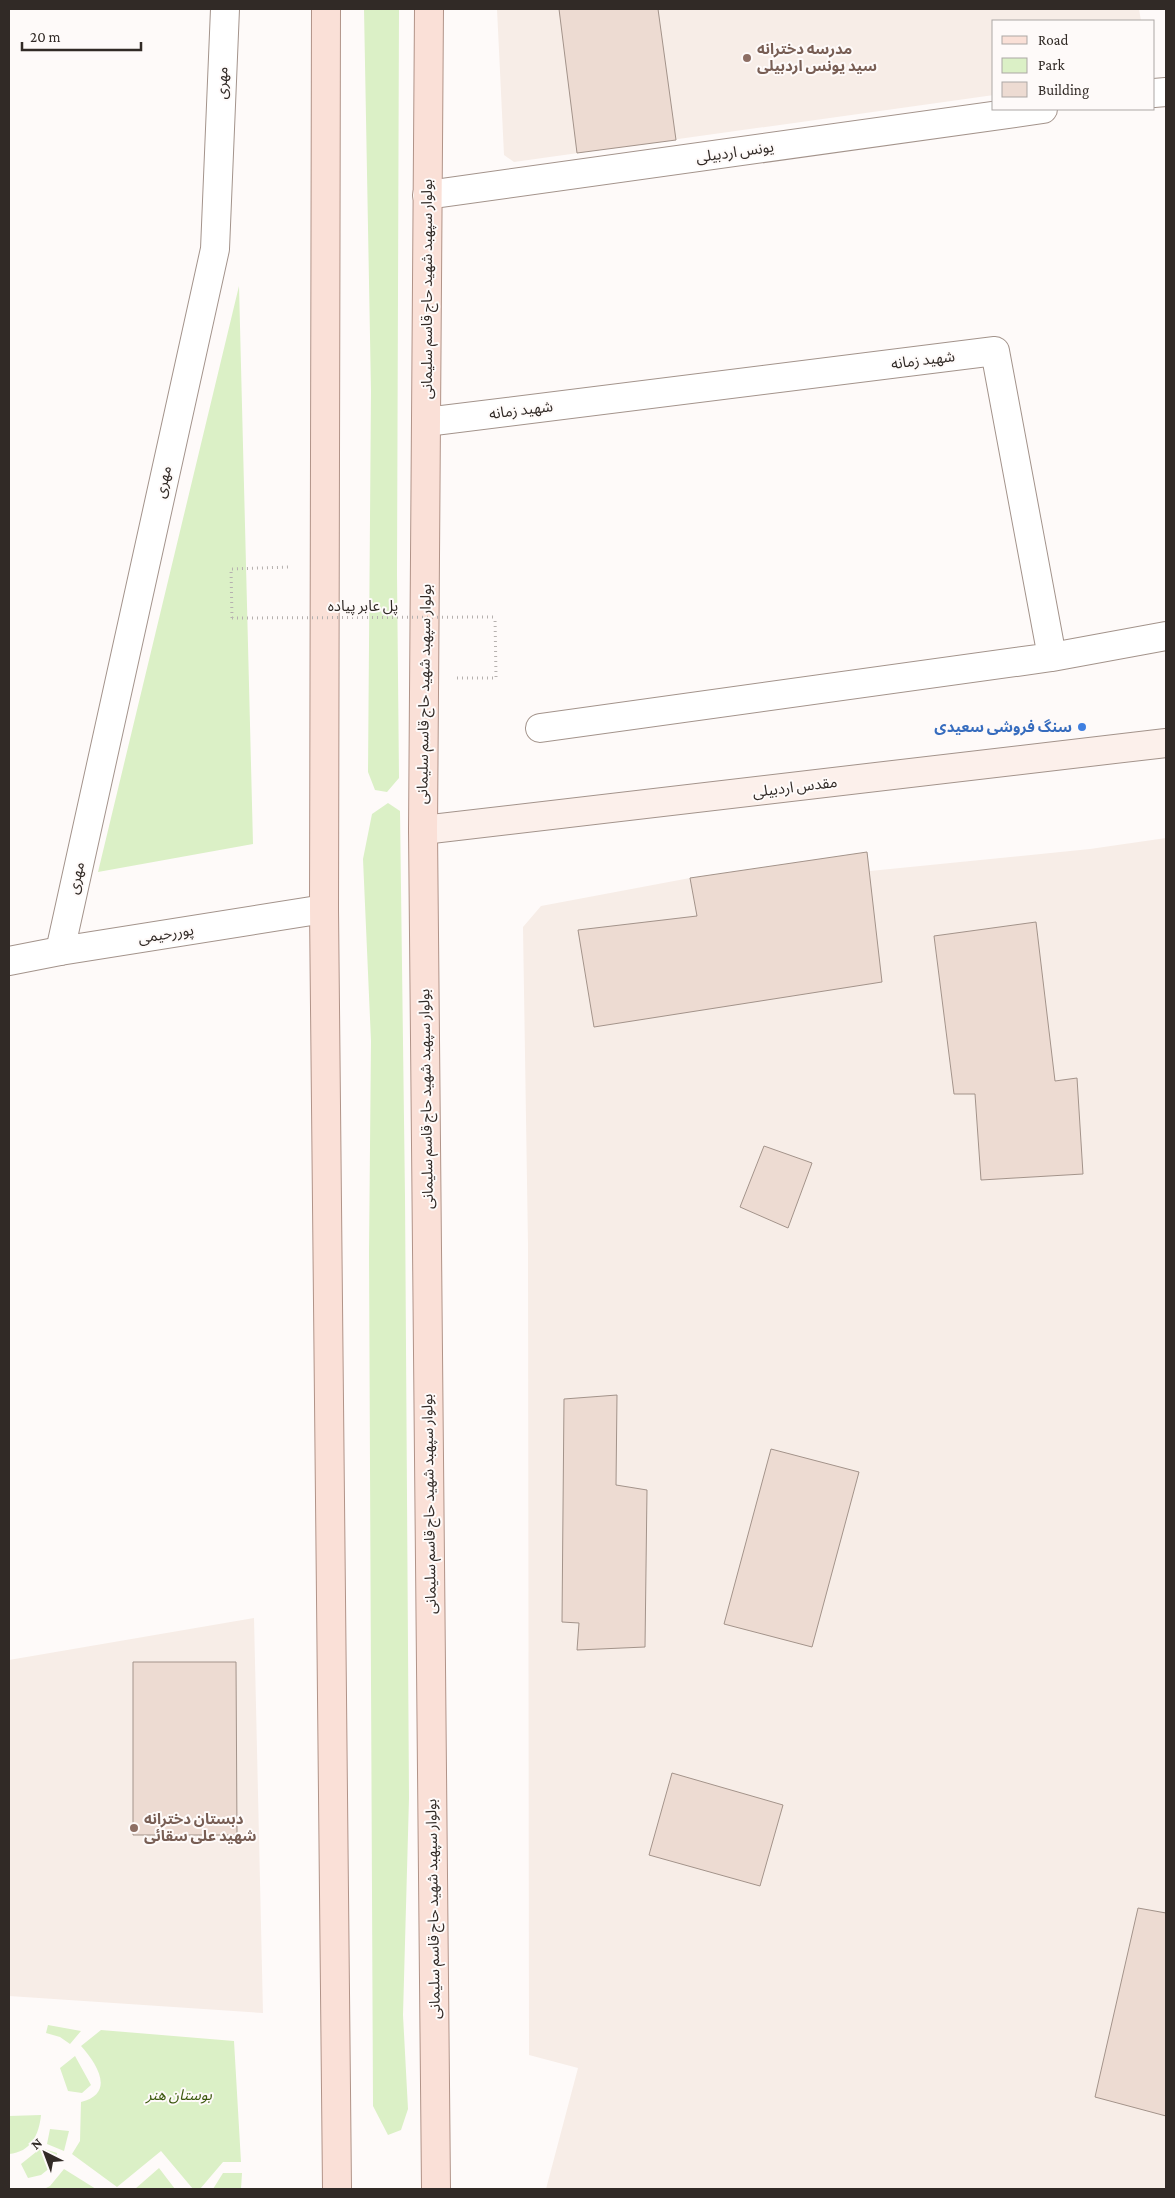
<svg xmlns="http://www.w3.org/2000/svg" width="1175" height="2198" font-family="'Crimson Pro','Noto Sans Arabic',serif">
	<rect width="100%" height="100%" fill="#fefaf9"/>
	<path fill="#f7ede7" fill-rule="evenodd" d="M497,9h642l2,12h-147v74l-480,67 -10,-7z
		M1166,838v1351h-620l32,-121 -49,-13 -1,-810 -5,-318 18,-21 149,-28 177,-26 3,19 220,-22zM934,937l121,144 21,-2 7,95 -102,6 -6,-86 -21,-1z
		M254,1618l9,395 -254,-17v-336z"/>
	<path fill="#dbf0c6" d="M364,9h35l-2,565 2,204 -12,14 -12,-2 -7,-18 3,-381z
		M239,286l14,558 -155,28z
		M388,803l12,8 5,385 4,602 -6,217 5,94 -7,21 -13,5 -15,-29 -4,-854 2,-211 -8,-182 9,-45z
		M48,2025l33,6 -11,13 -10,-7 -14,-4z
		M101,2030l133,11 7,121h-18l-23,27h-7l-32,-38 -44,36 -45,-33 8,-13 1,-39c35,-9 16,-38 0,-56z
		M75,2056l16,29 -9,8 -14,-2 -8,-23z
		M41,2115c-2,20 -10,37 -32,39v-38z
		M50,2129l19,2 -5,20 -17,-7z
		M41,2148l16,5 -1,10 -15,12 -13,3 -7,-14z
		M159,2168l16,21h-40z
		M64,2169l32,20h-52l6,-3z
		M223,2173h19l-1,16h-28z"/>
	<path fill="#eddbd2" stroke="#a3938a" d="M559,9h99l18,131 -99,13z
		M867,852l15,130 -288,45 -16,-97 119,-14 -7,-38z
		M1036,922l19,159 22,-3 6,96 -102,6 -6,-86h-21l-20,-158z
		M764,1146l48,17 -24,65 -48,-21z
		M617,1395l-1,90 31,5 -2,157 -68,3 2,-27 -17,-1 2,-223z
		M771,1449l88,23 -47,175 -88,-23z
		M133,1662h103l1,173h-104z
		M672,1773l111,32 -23,81 -111,-31z
		M1138,1908l28,5v203l-71,-19z"/>
	<g fill="none" stroke-linecap="round" stroke-linejoin="round">
		<g stroke="#a3938b" stroke-width="30">
			<path id="minor" d="M1154,93l12,-1
				M427,195l616,-86
				M426,422l569,-71 57,306 114,-21
				M540,728l512,-71
				M60,951l155,-702 10,-240"/>
		</g>
		<g stroke="#a3938b" stroke-width="30">
			<path id="tertiary" d="M9,961l51,-10 264,-42"/>
		</g>
		<g stroke="#a3938b" stroke-width="30">
			<path id="secondary" d="M423,830l743,-87"/>
		</g>
		<g stroke="#b19388" stroke-width="30">
			<path id="primary" d="M326,9l-2,900 13,1280
				M429,9l-6,821 13,1359"/>
		</g>
		<path stroke="#b6b1af" stroke-width="3" stroke-dasharray="1 4" stroke-linecap="butt" d="M232,618l-1,-49 58,-2
			M457,678h39l-1,-61"/>
		<use href="#minor" stroke="#fff" stroke-width="28"/>
		<use href="#tertiary" stroke="#fff" stroke-width="28"/>
		<use href="#secondary" stroke="#fcf0eb" stroke-width="28"/>
		<use href="#primary" stroke="#fae0d7" stroke-width="28"/>
		<path stroke="#b6b1af" stroke-width="3" stroke-dasharray="1 4" stroke-linecap="butt" d="M232,618l263,-1"/>
	</g>
	<g fill="#8d6e63" stroke="#fefaf9" stroke-width="2">
		<circle cx="747" cy="58" r="5"/>
		<circle cx="134" cy="1828" r="5"/>
	</g>
	<circle fill="#3f7fe0" stroke="#fefaf9" stroke-width="2" cx="1082" cy="727" r="5"/>
	<g text-anchor="middle" dominant-baseline="central" stroke-width="4" stroke-linejoin="round" paint-order="stroke">
		<g font-size="15" font-weight="bold" fill="#785e54" stroke="#fefaf9" text-anchor="start">
			<text x="757" y="49">مدرسه دخترانه<tspan x="757" dy="17">سید یونس اردبیلی</tspan></text>
			<text x="144" y="1819">دبستان دخترانه<tspan x="144" dy="17">شهید علی سقائی</tspan></text>
		</g>
		<g font-size="15" fill="#312a26" stroke="#fefaf9">
			<text transform="translate(222 83) rotate(-88)">مهری</text>
			<text transform="translate(735 152) rotate(-8)">یونس اردبیلی</text>
			<text transform="translate(427 289) rotate(-90)">بولوار سپهبد شهید حاج قاسم سلیمانی</text>
			<text transform="translate(923 360) rotate(-7)">شهید زمانه</text>
			<text transform="translate(521 410) rotate(-7)">شهید زمانه</text>
			<text transform="translate(163 482) rotate(-78)">مهری</text>
			<text x="363" y="606">پل عابر پیاده</text>
			<text transform="translate(424 694) rotate(-89)">بولوار سپهبد شهید حاج قاسم سلیمانی</text>
			<text transform="translate(795 787) rotate(-7)">مقدس اردبیلی</text>
			<text transform="translate(76 878) rotate(-78)">مهری</text>
			<text transform="translate(166 934) rotate(-9)">پوررحیمی</text>
			<text transform="translate(426 1099) rotate(-91)">بولوار سپهبد شهید حاج قاسم سلیمانی</text>
			<text transform="translate(429 1504) rotate(-91)">بولوار سپهبد شهید حاج قاسم سلیمانی</text>
			<text transform="translate(433 1909) rotate(-91)">بولوار سپهبد شهید حاج قاسم سلیمانی</text>
		</g>
		<g font-size="15" font-weight="bold" fill="#366cbe" stroke="#fefaf9" text-anchor="end">
			<text x="1072" y="727">سنگ فروشی سعیدی</text>
		</g>
		<g font-size="15" font-style="italic" fill="#3d590f" stroke="#fefaf9">
			<text x="179" y="2095">بوستان هنر</text>
		</g>
	</g>
	<rect width="1175" height="2198" fill="none" stroke="#312a26" stroke-width="20"/>
	<rect x="992" y="20" width="162" height="90" fill="#fefaf9" stroke="#aca7a5"/>
	<rect x="1002" y="36" width="25" height="8" fill="#fae0d7" stroke="#aca7a5"/>
	<text x="1038" y="45" font-size="15" fill="#312a26">Road</text>
	<rect x="1002" y="58" width="25" height="15" fill="#dbf0c6" stroke="#aca7a5"/>
	<text x="1038" y="70" font-size="15" fill="#312a26">Park</text>
	<rect x="1002" y="82" width="25" height="15" fill="#eddbd2" stroke="#aca7a5"/>
	<text x="1038" y="95" font-size="15" fill="#312a26">Building</text>
	<g transform="translate(45 2153) rotate(318)" stroke="#fefaf9" stroke-width="4" paint-order="stroke">
	<path d="M0-4L9 19L0 12L-9 19Z" fill="#312a26"/>
	<text y="-8" font-size="14" font-weight="bold" text-anchor="middle" fill="#312a26">N</text>
	</g>
	<path d="M22 42v8h119v-8" fill="none" stroke="#312a26" stroke-width="2.5"/>
	<text x="30" y="42" font-size="15" fill="#312a26" stroke="#fefaf9" stroke-width="4" paint-order="stroke">20 m</text>
</svg>
